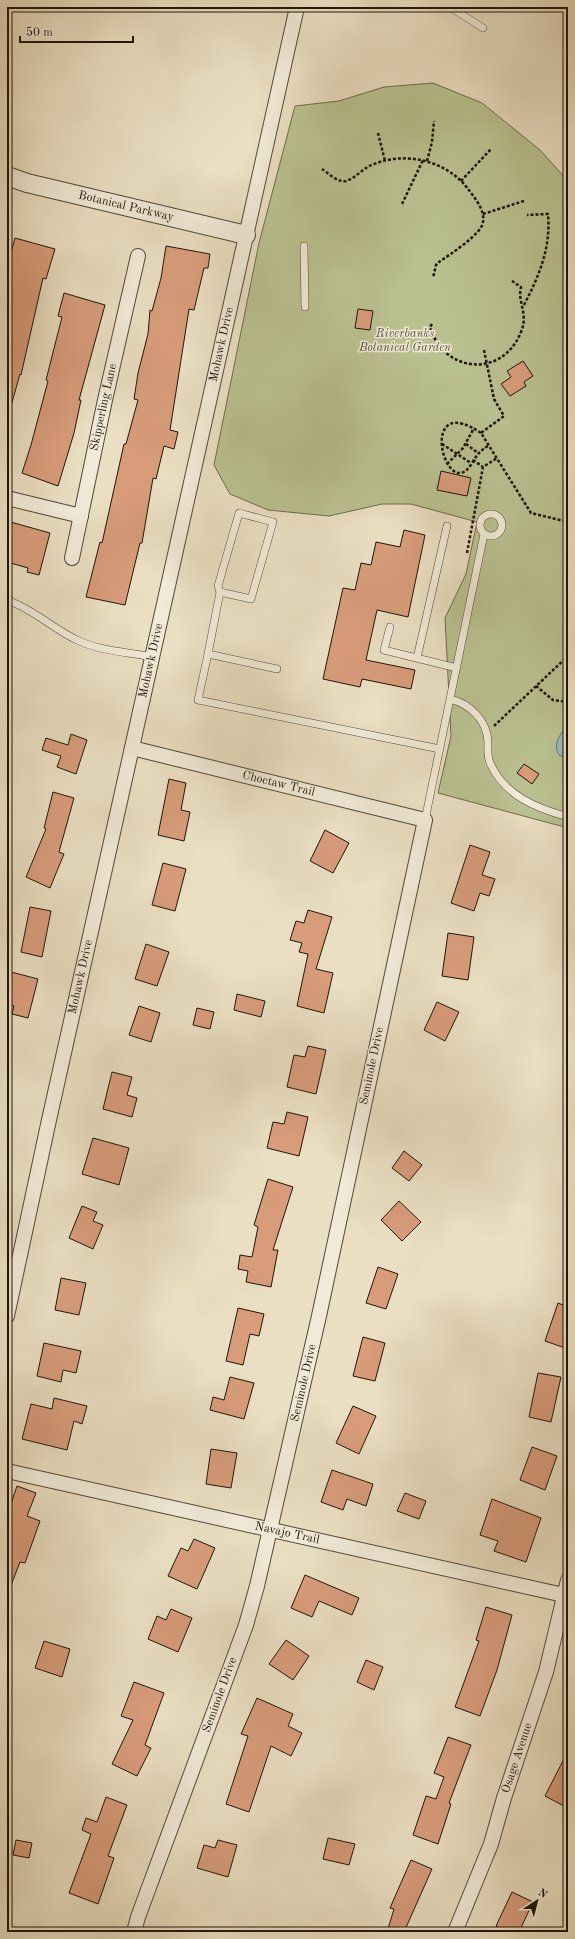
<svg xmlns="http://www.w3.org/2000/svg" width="575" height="1939" font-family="'Old Standard TT',serif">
	<rect width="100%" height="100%" fill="#eadfc2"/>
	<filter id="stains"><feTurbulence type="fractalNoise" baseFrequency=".005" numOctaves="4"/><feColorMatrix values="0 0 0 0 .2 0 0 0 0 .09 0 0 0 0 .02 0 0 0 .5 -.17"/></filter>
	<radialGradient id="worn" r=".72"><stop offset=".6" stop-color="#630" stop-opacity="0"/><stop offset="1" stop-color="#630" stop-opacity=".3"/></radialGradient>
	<path fill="#bac191" stroke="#6c6b4e" d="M433,83l49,20 58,47 28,31v647l-130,-35 13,-57 -6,-118 21,-44 11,-52 -66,-18h-29l-53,12 -61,-6 -38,-16 -16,-29 45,-222 36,-137 44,-5 45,-14z"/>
	<path fill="#9cbabd" stroke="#6a7875" d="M568,725v33l-9,-3c-7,-10 2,-23 9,-30z"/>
	<path fill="#d89c7b" stroke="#1e150a" d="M15,238l40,11 -9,30 -3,-1 -22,97 -1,-1 -9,32h-4v-139z
		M166,246l44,8 -2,14h-4l-10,42 -5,-1 -19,121 8,2 -4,17 -10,-3 -8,33 -3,-1 -11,65h-2l-15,62 -39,-8 14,-55 2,1 22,-99h2l12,-44 -4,-1 4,-26 10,-39 2,-24 2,1 9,-33z
		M64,293l41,12 -26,95h2l-7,33 -16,53 -36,-13 9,-28 17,-64 -2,-1 16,-63 -4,-1z
		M358,309l15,2 -3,19 -15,-2z
		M523,361l10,15 -9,6 2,4 -16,10 -9,-12 10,-7 -4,-6z
		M441,471l30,7 -4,18 -30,-6z
		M7,521l43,12 -11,42 -12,-3 1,-4 -21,-6z
		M404,530l21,5 -17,82 -31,-7 -11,50 49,10 -4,19 -49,-10 -2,8 -37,-8 20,-91 12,2 6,-27 10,2 5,-23 24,5z
		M71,734l16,6 -11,34 -19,-7 4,-11 -19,-6 4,-12 22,7z
		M524,764l15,10 -7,10 -15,-11z
		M169,779l17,4 -5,27 9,2 -6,29 -26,-6z
		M53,792l21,6 -15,54 5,2 -14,34 -24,-11 20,-48 -2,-1z
		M325,830l24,13 -16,30 -23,-12z
		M470,845l20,7 -8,23 13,4 -6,17 -9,-3 -6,18 -23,-8z
		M163,863l23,6 -11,42 -23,-6z
		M30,907l21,4 -9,46 -21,-5z
		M308,910l24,7 -16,52 17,4 -9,40 -27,-7 11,-52 -9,-2 3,-9 -12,-3 6,-19 8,2z
		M448,933l26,4 -6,43 -26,-4z
		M146,944l23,8 -12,34 -22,-7z
		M11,972l27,7 -10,39 -16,-4 2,-8 -7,-2v-16z
		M237,994l28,7 -4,16 -27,-7z
		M437,1002l22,10 -14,29 -21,-11z
		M139,1006l21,7 -9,29 -22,-7z
		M197,1008l17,4 -4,17 -17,-4z
		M308,1046l18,4 -10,44 -29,-7 7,-32 11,2z
		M112,1072l20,5 -5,18 10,3 -5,19 -29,-8z
		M287,1112l21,5 -9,39 -32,-8 6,-26 11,2z
		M93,1138l36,10 -10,37 -37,-11z
		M404,1151l18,14 -13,16 -17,-13z
		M268,1179l25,8 -20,63h5l-7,37 -25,-5 2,-11 -10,-2 2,-14 12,2 6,-30 -4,-2z
		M399,1201l22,21 -19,19 -21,-21z
		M82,1206l15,6 -4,9 10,4 -10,24 -24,-11z
		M378,1267l20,7 -12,35 -20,-6z
		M61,1278l25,5 -7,32 -24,-5z
		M558,1303l10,4v42l-23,-8z
		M238,1308l26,6 -5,22 -9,-2 -7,31 -17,-4z
		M363,1337l22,6 -10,38 -22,-5z
		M44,1343l37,8 -5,22 -13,-3 -2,12 -24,-6z
		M538,1373l23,4 -10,45 -22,-5z
		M230,1377l24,6 -10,36 -34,-9 3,-13 11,3z
		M54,1398l33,8 -5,18 -8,-3 -7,29 -45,-11 9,-35 21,5z
		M353,1406l23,10 -17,38 -23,-11z
		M532,1447l25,9 -12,34 -25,-10z
		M211,1449l26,4 -6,35 -25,-4z
		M332,1470l41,14 -7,22 -19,-7 -4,11 -22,-8z
		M17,1486l19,7 -9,23 13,5 -15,42 -5,-1 -12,31 -1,-78z
		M405,1493l21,8 -7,18 -22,-8z
		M492,1499l49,19 -15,44 -32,-11 4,-10 -18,-6z
		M194,1539l21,9 -18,41 -29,-13 13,-28 7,3z
		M305,1575l54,23 -7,17 -33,-14 -7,16 -21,-9z
		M486,1607l26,8 -15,55 -17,46 -25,-9 24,-66 -3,-1z
		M171,1609l21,9 -14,34 -30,-13 9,-23 9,4z
		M286,1640l23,16 -16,24 -24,-16z
		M44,1641l26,8 -8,28 -27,-9z
		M366,1660l17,7 -9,23 -17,-8z
		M134,1682l30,11 -19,52 6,3 -14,28 -25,-12 21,-44 -12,-4z
		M257,1698l36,16 -5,12 14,7 -11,23 -20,-10 -22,66 -23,-8 22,-68 -7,-2z
		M448,1737l23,8 -22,58 2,1 -13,40 -25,-9 13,-39 10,3 8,-22 -10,-4z
		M568,1751v47l-4,8 -19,-10z
		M106,1797l21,8 -19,51 6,2 -16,46 -29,-11 22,-59 -9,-4 4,-12 11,4z
		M328,1838l27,6 -6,21 -26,-6z
		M16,1840l16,3 -3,15 -16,-3z
		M218,1840l19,5 -9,32 -31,-9 7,-23 11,3z
		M411,1860l21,9 -28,63h-17l7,-23 -4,-1z
		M512,1892l21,10 -14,30h-12l-11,-6z"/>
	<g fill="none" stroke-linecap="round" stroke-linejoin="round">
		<g stroke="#514838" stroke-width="8">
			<path id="service" d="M450,7l33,21
				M304,246l1,61
				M480 525a11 11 0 1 1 22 0a11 11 0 1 1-22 0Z
				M7,600c26,9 45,28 70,40 22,11 51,12 75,17
				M390,627l-6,23 73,18
				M208,654l12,-62 31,7 22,-77 -34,-9 -21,73 2,6
				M417,658l30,-132
				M277,669l-69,-15 -10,46 242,49
				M450,699c20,5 37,21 38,43 0,7 -1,14 2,21 15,33 46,45 78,54
				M425,820l59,-286"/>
		</g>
		<g stroke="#514838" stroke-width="16">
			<g id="minor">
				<path d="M7,498l74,18"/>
				<path id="s1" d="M72,558l33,-158 33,-144"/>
				<path id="s2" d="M132,748l293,72 -106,496 -62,270 -11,39 -108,292 -4,15"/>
				<path id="s3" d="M7,1316l42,-196 248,-1113"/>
				<path id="s4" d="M7,1471l561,125"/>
				<path id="s5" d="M455,1932l36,-88 13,-46 42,-126 22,-92"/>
			</g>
		</g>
		<g stroke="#514838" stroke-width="20">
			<g id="tertiary">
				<path id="s6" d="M7,176l20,7 219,52"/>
			</g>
		</g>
		<path stroke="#1e150a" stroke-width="2.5" stroke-dasharray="3 2" stroke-linecap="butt" d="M378,133l7,28
			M427,161l5,-19 2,-21
			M322,169c6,4 16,14 24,12 10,-3 18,-14 28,-17 33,-13 73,-3 94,25 7,9 17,21 15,33 -1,12 -34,33 -44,40l-3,3 -3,13
			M461,181l30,-32
			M402,204l21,-44
			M483,214l41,-13
			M524,305c15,-29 27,-57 24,-91l-21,1
			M432,324l-2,3c14,47 73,51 91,5 8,-18 -4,-30 0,-45l-9,-6
			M484,350l10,49 10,17 -23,17 50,80 37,9
			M481,433c-56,-38 -42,43 -20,40 9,-2 12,-14 18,-20 3,-3 6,-5 10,-8
			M442,444l29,19
			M466,444l12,9
			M473,460l10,7
			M447,464l16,-16 11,-20
			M467,553l16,-86 14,-9
			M536,686l17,14 15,2
			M494,726l74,-70"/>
		<use href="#service" stroke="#f1ead7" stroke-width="7"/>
		<use href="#minor" stroke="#f1ead7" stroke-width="14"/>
		<use href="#tertiary" stroke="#f1ead7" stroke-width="18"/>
	</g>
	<g text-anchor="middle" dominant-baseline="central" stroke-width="3" stroke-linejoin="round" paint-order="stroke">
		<g font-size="12" fill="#1e150a" stroke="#f1ead7">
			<text stroke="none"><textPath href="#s6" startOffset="123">Botanical Parkway</textPath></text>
			<text stroke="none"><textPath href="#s3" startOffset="995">Mohawk Drive</textPath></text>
			<text stroke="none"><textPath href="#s1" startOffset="154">Skipperling Lane</textPath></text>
			<text stroke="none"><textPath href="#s3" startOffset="671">Mohawk Drive</textPath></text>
			<text stroke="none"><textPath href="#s2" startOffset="151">Choctaw Trail</textPath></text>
			<text stroke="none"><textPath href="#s3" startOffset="347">Mohawk Drive</textPath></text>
			<text transform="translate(372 1066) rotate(-78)">Seminole Drive</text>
			<text transform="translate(304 1383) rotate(-77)">Seminole Drive</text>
			<text stroke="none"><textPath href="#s4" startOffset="287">Navajo Trail</textPath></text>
			<text transform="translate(220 1695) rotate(-70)">Seminole Drive</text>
			<text stroke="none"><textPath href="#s5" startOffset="185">Osage Avenue</textPath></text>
		</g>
		<g font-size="12" font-style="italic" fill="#555139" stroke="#f1ead7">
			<text x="405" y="334">Riverbanks<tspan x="405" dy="14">Botanical Garden</tspan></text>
		</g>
	</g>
	<rect width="575" height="1939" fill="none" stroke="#eadfc2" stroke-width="24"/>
	<rect x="8" y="8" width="559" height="1923" fill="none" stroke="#1e150a" stroke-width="2"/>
	<rect x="12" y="12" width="551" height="1915" fill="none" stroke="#1e150a"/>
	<g transform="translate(537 1901) rotate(36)" stroke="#f1ead7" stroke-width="3" paint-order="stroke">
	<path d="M0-3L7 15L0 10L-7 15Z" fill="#1e150a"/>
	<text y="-6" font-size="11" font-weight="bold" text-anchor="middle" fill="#1e150a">N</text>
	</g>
	<path d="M20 36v6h113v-6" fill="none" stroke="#1e150a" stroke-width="2"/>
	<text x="26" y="36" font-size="12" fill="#1e150a" stroke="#f1ead7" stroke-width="3" paint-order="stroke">50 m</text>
	<rect width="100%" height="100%" filter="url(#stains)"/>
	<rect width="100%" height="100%" fill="url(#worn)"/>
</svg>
